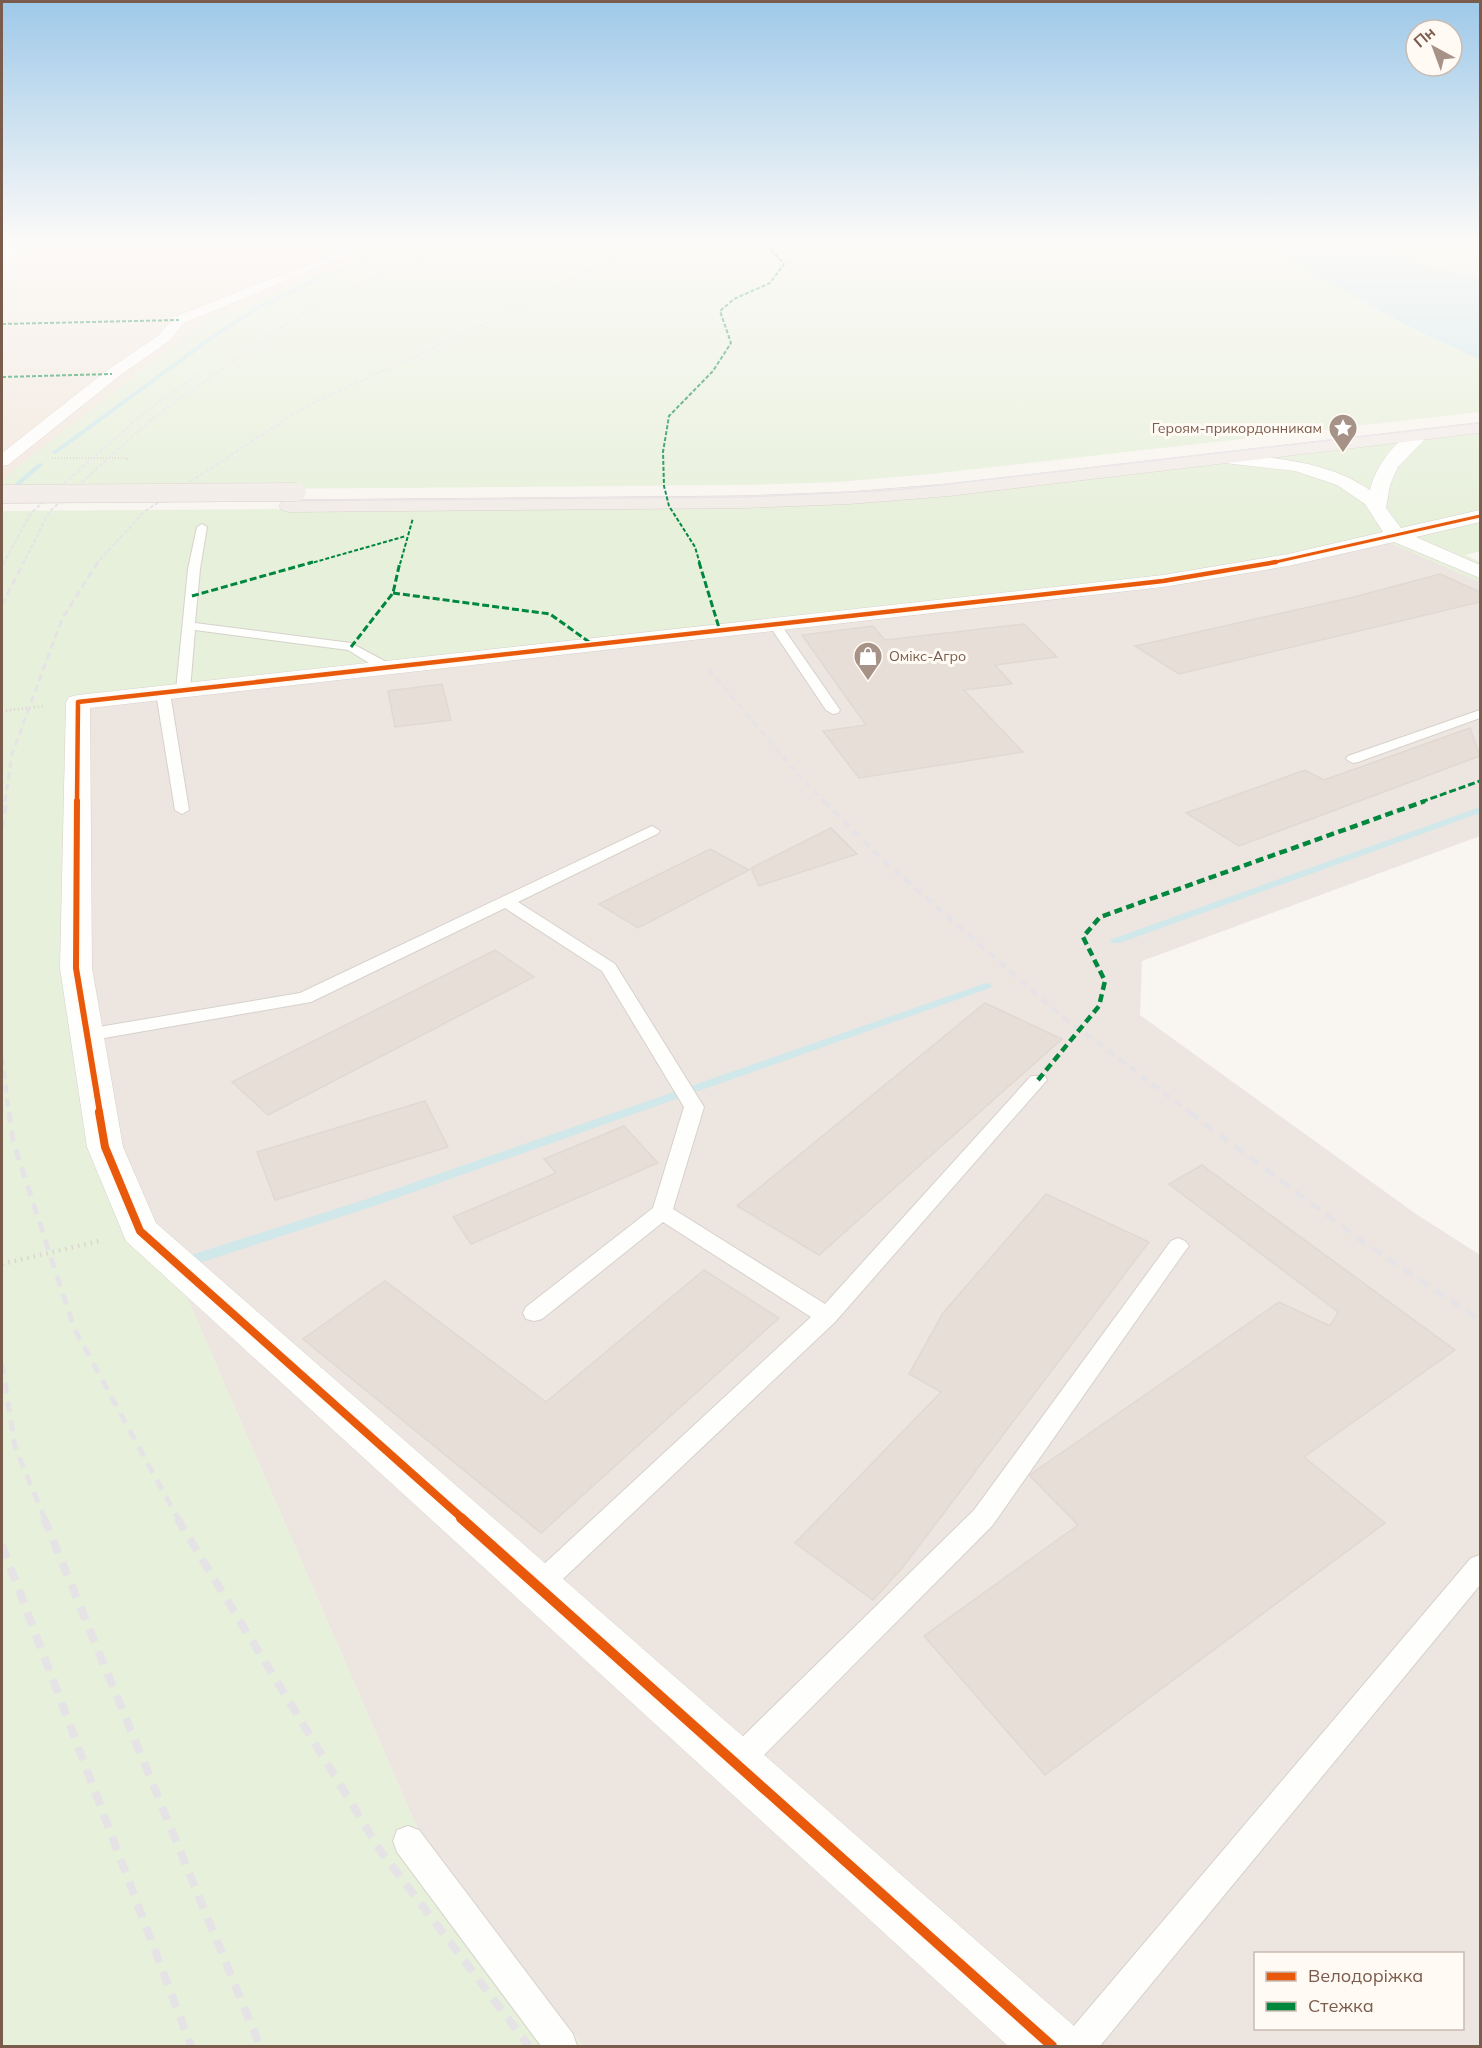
<svg xmlns="http://www.w3.org/2000/svg" width="1482" height="2048" font-family="Mulish,sans-serif">
	<rect width="100%" height="100%" fill="#f9f5f0"/>
	<path fill="#f2e8de" d="M2,240h399l-195,81 -204,161z"/>
	<path fill="#ede5e0" fill-rule="evenodd" d="M1388,542l92,40v254l-338,125 -2,54 276,199 64,41v791h-897l-161,-207 -303,-698 -28,-174 -2,-261zM1256,1954h206v74h-206z"/>
	<path fill="#e7f0db" d="M401,240h864l5,8 18,13 122,66 70,33v52l-549,62 -92,8 -97,3 -740,6v-9l24,-22 180,-139z
		M1369,240h78l33,16v19l-43,-5z
		M1480,431v120l-15,4 15,7v20l-92,-40 -94,21 -1205,143 2,261 28,174 303,698 161,207h-581v-1535l726,-5 224,-13z"/>
	<path fill="#d0e8ea" d="M1265,240h104l68,30 43,5v85l-70,-33 -122,-66 -18,-13z"/>
	<g fill="none" stroke-linecap="round" stroke-linejoin="round">
		<path fill="#d0e8ea" fill-rule="evenodd" d="M411,240h5l-90,37 -65,31 -48,31 -157,115 -5,-1 158,-116 48,-31 65,-31z
			M39,463l5,1 -36,31h-4v-2z
			M1480,807v6l-360,130h-8l-2,-2 2,-2z
			M986,983l4,1 2,2 -2,2 -616,218 -175,57 -5,-1 -2,-4 2,-4 170,-54z"/>
	</g>
	<path fill="#e6ded7" stroke="#e2d8d2" stroke-width="1.5" d="M1440,574l40,18v10l-301,72 -44,-28 219,-49z
		M1024,624l33,33 -62,8 17,19 -48,6 59,62 -164,26 -36,-47 43,-6 -64,-90 71,-9 12,14z
		M442,684l9,36 -56,7 -7,-36z
		M1470,728l10,28 -241,90 -53,-33 119,-43 19,10z
		M831,828l26,26 -98,32 -8,-18z
		M710,849l39,21 -111,58 -39,-24z
		M495,950l39,27 -266,138 -36,-33z
		M985,1003l77,36 -243,216 -82,-49z
		M425,1101l23,46 -173,53 -18,-48z
		M624,1126l34,37 -187,81 -18,-27 103,-44 -12,-14z
		M1202,1165l253,185 -151,107 81,66 -340,252 -121,-139 154,-111 -48,-49 1,-2 248,-172 51,24 8,-14 -169,-128z
		M1046,1194l103,48 -246,325 -30,33 -78,-57 146,-151 -32,-18 34,-61z
		M704,1270l75,48 -238,215 -238,-194 82,-58 161,121z"/>
	<g fill="none" stroke-linecap="round" stroke-linejoin="round">
		<g stroke="#d7d1cb" stroke-width="2">
			<path id="service" d="M202,524l5,3 -7,42 -5,54 156,20 41,22 1,3 -1,3h-10l-34,-21 -153,-20 -5,60 -2,3h-10l-2,-3 12,-121 9,-42z
				M775,621l4,1 61,88 -2,3 -5,1 -7,-4 -57,-85z
				M163,689l7,4 19,117 -7,4 -7,-4 -19,-117z
				M1480,710v8l-122,44 -5,1 -7,-4 2,-3z
				M652,826l8,5 -3,3 -139,68 97,62 89,143 -31,102 152,95 206,-228h14l2,4 -212,242 -288,272 -9,4 -9,-4 -4,-8 4,-8 282,-261 -148,-95 -121,97 -8,2 -8,-2 -3,-6 3,-6 127,-99 31,-101 -82,-136 -97,-63 -194,94 -224,39 -6,-2 -3,-4 3,-4 6,-2 213,-36z
				M1178,1238l7,3 4,5 -4,5 -193,275 -245,246 -10,4 -10,-4 -4,-10 4,-10 247,-242 197,-269z
				M1480,1555v30l-380,461h-37l4,-12 404,-476z
				M408,1826l11,4 154,204 4,12h-36l-144,-194 -4,-11 4,-11z"/>
		</g>
		<g stroke="#d7d1cb" stroke-width="1">
			<path id="minor" d="M21,240h13l-28,22 -4,1v-10z
				M369,240h16l-201,83 -15,18 -51,36 -110,88 -6,1v-13l104,-82 53,-36 15,-18z
				M1420,430l6,1 3,4 -31,32 -8,18 -4,23 15,20 79,-18v12l-64,15 64,28v13l-86,-36 -106,24 -125,21 -1073,121 2,260 31,179 33,76 917,802 9,21h-74l-882,-805 -39,-94 -27,-179 6,-266 3,-5 9,-2 1085,-120 125,-21 95,-22 -18,-28 -28,-19 -42,-14 -79,-9 -3,-4 3,-4 6,-1c52,5 104,7 148,37 5,-22 26,-54 50,-60z"/>
		</g>
		<g stroke="#dad1cc" stroke-width="1">
			<path id="trunk" d="M1459,240h14l7,4v9z
				M1480,423v10l-531,63 -100,8 -105,4 -455,4 -7,-2 -3,-4 3,-4 7,-2 455,-4 105,-4 100,-8z"/>
		</g>
		<path stroke="#dcd5d0" stroke-width="2" stroke-dasharray="1 2" stroke-linecap="butt" d="M52,458h72l3,1 -2,2"/>
		<path stroke="#dcd5d0" stroke-width="3" stroke-dasharray="1 3" stroke-linecap="butt" d="M2,711l43,-5"/>
		<path stroke="#dcd5d0" stroke-width="4.5" stroke-dasharray="1.5 5" stroke-linecap="butt" d="M2,1264l101,-24"/>
		<use href="#service" fill="#fefefd" fill-rule="evenodd"/>
		<use href="#minor" fill="#fefefd" fill-rule="evenodd"/>
		<use href="#trunk" fill="#f2ece8" fill-rule="evenodd"/>
		<path stroke="#e6e3e7" stroke-width="1.5" d="M2,503l741,-6 153,-7 584,-67"/>
		<path stroke="#e6e3e7" stroke-width="2" stroke-dasharray="4 2" stroke-linecap="butt" d="M3,564l28,-51 108,-96 59,-43
			M23,564l26,-52 105,-95 136,-96 73,-38 101,-43
			M96,564l49,-53 163,-106 167,-76 177,-89"/>
		<path stroke="#e6e3e7" stroke-width="3" stroke-dasharray="7 4.5" stroke-linecap="butt" d="M2,566l2,-4
			M2,605l22,-43
			M708,669l95,111 22,22
			M5,802l7,-48 50,-135 36,-57"/>
		<path stroke="#e6e3e7" stroke-width="4.5" stroke-dasharray="8 6" stroke-linecap="butt" d="M824,801l61,61 174,152 132,99
			M2,827l4,-26
			M2,1057l7,56"/>
		<path stroke="#e6e3e7" stroke-width="5" stroke-dasharray="11 8" stroke-linecap="butt" d="M9,1112l4,29 61,187 104,191
			M1189,1112l174,130 117,78
			M2,1364l13,83 30,72"/>
		<path stroke="#e6e3e7" stroke-width="8" stroke-dasharray="14 10" stroke-linecap="butt" d="M44,1518l216,528
			M177,1518l203,332 149,196
			M2,1545l189,501"/>
		<g stroke="#dad1cc" stroke-width="19" stroke-linecap="butt">
			<path id="trunk-bridge" d="M2,494l295,-2"/>
		</g>
		<use href="#trunk-bridge" stroke="#f2ece8" stroke-width="18"/>
		<path stroke="#00873e" stroke-width="2" stroke-dasharray="4 2" stroke-linecap="butt" d="M2,324l177,-4
			M2,377l110,-3
			M308,564l98,-28
			M400,564l13,-46
			M700,564l-5,-17 -26,-41 -5,-20 -1,-34 6,-36 44,-45 18,-28 -11,-32 14,-12 36,-16 14,-19 -21,-24"/>
		<path stroke="#00873e" stroke-width="3" stroke-dasharray="7 3" stroke-linecap="butt" d="M699,562l21,69
			M393,593l157,21 42,30
			M192,596l121,-34
			M351,647l42,-54 7,-31
			M1421,802l59,-21"/>
		<path stroke="#00873e" stroke-width="4.5" stroke-dasharray="8 4.5" stroke-linecap="butt" d="M1038,1080l61,-74 6,-25 -22,-44 17,-20 325,-116"/>
		<g stroke="#fffaf3" stroke-width="5">
			<path id="cycleway-far4" d="M1267,564l213,-48"/>
		</g>
		<g stroke="#fffaf3" stroke-width="8">
			<path id="cycleway-far3" d="M77,802l1,-100 1085,-121 113,-19"/>
		</g>
		<g stroke="#fffaf3" stroke-width="10">
			<path id="cycleway-far2" d="M77,801l-1,167 24,145"/>
		</g>
		<g stroke="#fffaf3" stroke-width="11">
			<path id="cycleway-far1" d="M99,1112l6,35 35,84 323,288"/>
		</g>
		<g stroke="#fffaf3" stroke-width="14">
			<path id="cycleway" d="M461,1518l591,528"/>
		</g>
		<use href="#cycleway-far4" stroke="#e8590c" stroke-width="3"/>
		<use href="#cycleway-far3" stroke="#e8590c" stroke-width="4.5"/>
		<use href="#cycleway-far2" stroke="#e8590c" stroke-width="6"/>
		<use href="#cycleway-far1" stroke="#e8590c" stroke-width="8"/>
		<use href="#cycleway" stroke="#e8590c" stroke-width="10"/>
	</g>
	<linearGradient id="sky" x2="0" y2="1"><stop stop-color="#9ec9e9"/><stop offset="0.46" stop-color="#fcfaf8"/><stop offset="1" stop-color="#fcfaf8" stop-opacity="0"/></linearGradient>
	<rect width="1482" height="526" fill="url(#sky)"/>
	<defs>
		<g id="sight-pin" transform="scale(1.5)"><path d="M0 17L-7.5 6A9.5 9.5 0 1 1 7.5 6Z" fill="#a69286" stroke="#fffaf3"/><path d="M0-6L1.8-2.2L6-1.7L2.9 1.2L3.7 5.4L0 3.3L-3.7 5.4L-2.9 1.2L-6-1.7L-1.8-2.2Z" fill="#fff"/></g>
		<g id="shop-pin" transform="scale(1.5)"><path d="M0 17L-7.5 6A9.5 9.5 0 1 1 7.5 6Z" fill="#a69286" stroke="#fffaf3"/><path d="M-5-2.5h2.3a2.7 3.5 0 0 1 5.4 0H5L5.5 6h-11ZM-1.5-2.5h3a1.5 2.3 0 0 0-3 0Z" fill="#fff"/></g>
	</defs>
	<g fill-rule="evenodd">
		<use href="#sight-pin" x="1343" y="428"/>
		<use href="#shop-pin" x="868" y="656"/>
	</g>
	<g text-anchor="middle" dominant-baseline="central" stroke-width="6" stroke-linejoin="round" paint-order="stroke">
		<g font-size="14" fill="#7a5c4d" stroke="#fffaf3" text-anchor="end">
			<text x="1322" y="428">Героям-прикордонникам</text>
			<text x="889" y="656" text-anchor="start">Омiкс-Агро</text>
		</g>
	</g>
	<rect width="1482" height="2048" fill="none" stroke="#7a5c4d" stroke-width="6"/>
	<rect x="1254" y="1952" width="210" height="78" fill="#fffaf3" stroke="#cabbb1" stroke-width="1.5"/>
	<rect x="1266" y="1972" width="30" height="9" fill="#e8590c" stroke="#cabbb1" stroke-width="1.5"/>
	<text x="1308" y="1982" font-size="18" fill="#7a5c4d">Велодоріжка</text>
	<rect x="1266" y="2002" width="30" height="9" fill="#00873e" stroke="#cabbb1" stroke-width="1.5"/>
	<text x="1308" y="2012" font-size="18" fill="#7a5c4d">Стежка</text>
	<g transform="translate(1434 48) rotate(319)"><circle r="28" fill="#fffaf3" stroke="#cabbb1" stroke-width="1.5"/>
	<path d="M0-4.5L10 22L0 15L-10 22Z" fill="#a69286"/>
	<text y="-9" font-size="16" font-weight="bold" text-anchor="middle" fill="#7a5c4d">Пн</text>
	</g>
</svg>
